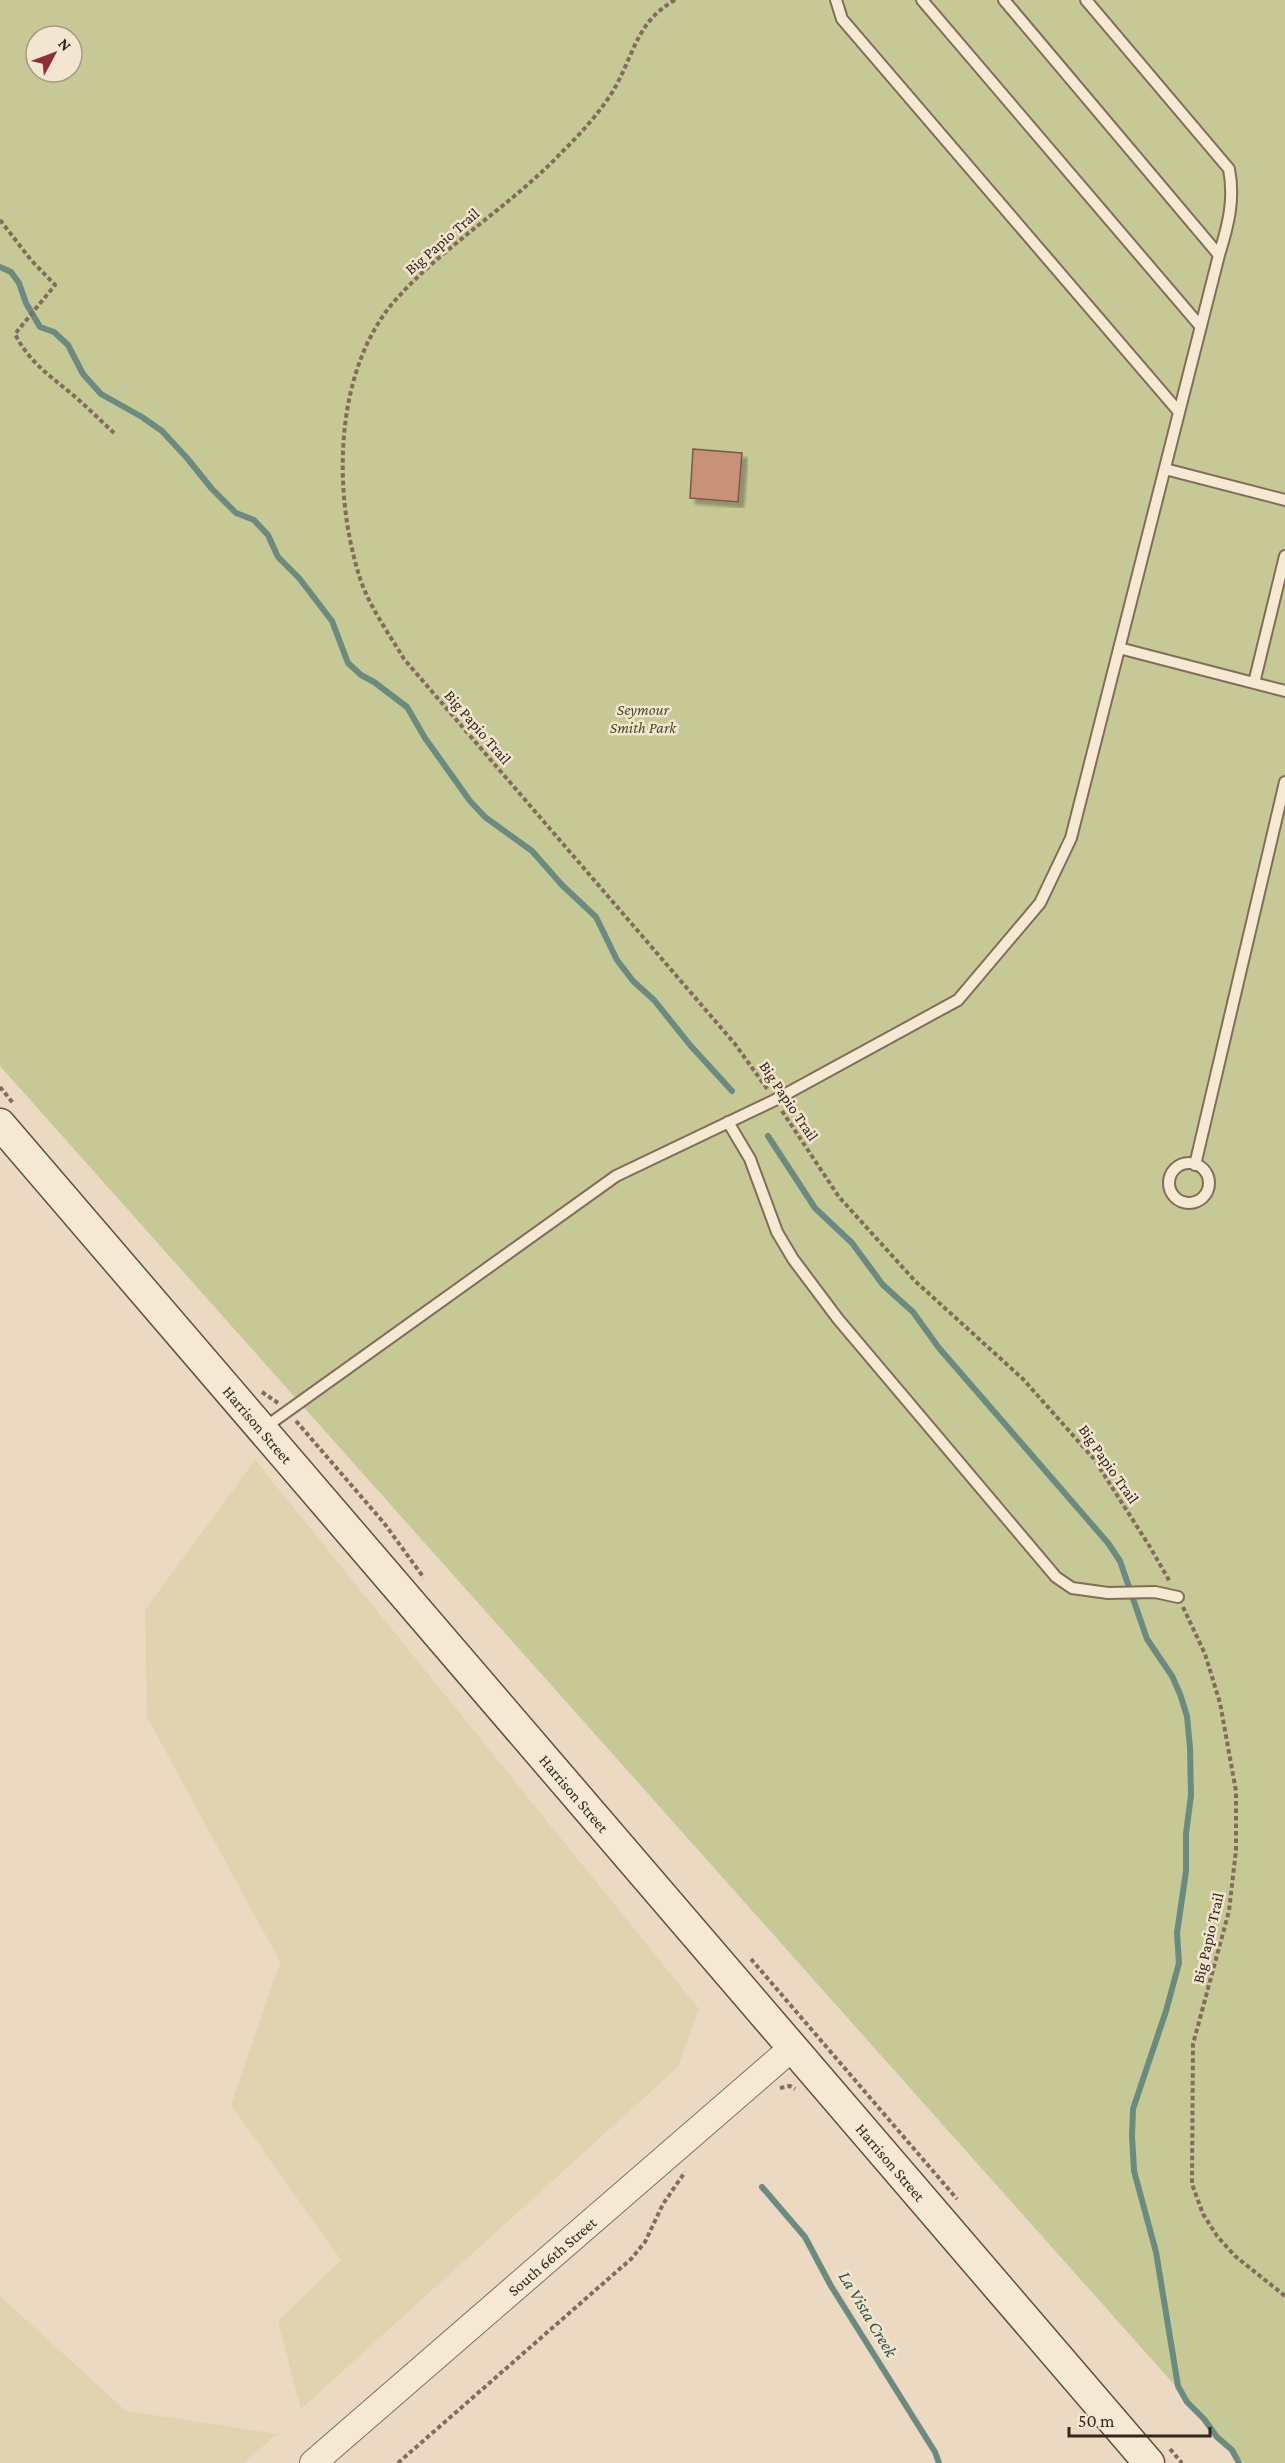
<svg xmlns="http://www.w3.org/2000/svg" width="1285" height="2463" font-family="'Crimson Pro',serif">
	<defs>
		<filter id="shadow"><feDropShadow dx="5.5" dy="5.5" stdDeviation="1.5" flood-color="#0004"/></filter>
	</defs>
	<rect width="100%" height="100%" fill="#ebdac1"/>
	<path fill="#e0d3af" d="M255,1460l444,549 -21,58 -377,342 -23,-88 63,-61 -110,-155 49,-143 -133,-245 -2,-107z
		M0,2296l126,115 151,23 -33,29h-244z"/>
	<path fill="#c6c896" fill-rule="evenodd" d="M0,0h1285v2463h-41l-1244,-1397zM36,36h36v36h-36z"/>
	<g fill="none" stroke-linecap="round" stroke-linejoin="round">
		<path stroke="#6b8a80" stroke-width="6" d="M0,267l11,5 8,11 7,20 14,24 14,5 14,13 15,29 18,20 41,23 20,14 25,27 25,31 24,24 18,7 14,15 10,22 21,21 33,43 16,42 13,12 13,7 33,25 18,31 45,63 15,16 47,34 30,34 34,32 21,43 16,21 21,19 36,45 42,46
			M768,1136l47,72 37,35 31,42 30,27 26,36 169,195 12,18 27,78 25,37 8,18 7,22 3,32 1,47 -5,39v37l-9,62 2,30 -13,48 -33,98 -1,27 2,35 22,81 22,134 9,16 17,17 13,18 15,13 7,13
			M762,2187l43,50 26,49 104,166 4,11"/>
	</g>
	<path fill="#c79279" stroke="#805541" stroke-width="1.5" filter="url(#shadow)" d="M693,449l49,4 -4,49 -48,-4z"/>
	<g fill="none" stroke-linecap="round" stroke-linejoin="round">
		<g stroke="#836c5a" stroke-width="14">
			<path id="service" d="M836,0l6,19 337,393
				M922,0l279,327
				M1086,0l143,169c6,31 -1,57 -10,86
				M1165,469l120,31
				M1119,648l135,35 31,-127
				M1254,683l31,8
				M728,1122l22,37 27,73 16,27 45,60 218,258 16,11 36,5 47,-1 23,5
				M1169 1183a20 20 0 1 1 40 0a20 20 0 1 1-40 0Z
				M1195,1165l90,-383
				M264,1428l352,-252 159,-76 183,-100 82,-97 31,-65 148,-583 -215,-255"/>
		</g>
		<g stroke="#836c5a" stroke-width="28">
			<g id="tertiary">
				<path id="s1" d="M313,2463l479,-415"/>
			</g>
		</g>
		<g stroke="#644d3d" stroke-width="33">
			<g id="secondary">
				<path id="s2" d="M0,1124l1149,1339"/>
			</g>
		</g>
		<path stroke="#836c5a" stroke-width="4" stroke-dasharray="4.5 3" stroke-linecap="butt" d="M675,0c-37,21 -40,50 -58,84 -13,24 -34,47 -54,67 -50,53 -114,91 -163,144 -66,69 -68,194 -41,280 9,30 29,57 45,84l331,385 33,46
			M0,220l31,40 24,25 -40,49c14,28 34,41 58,61 14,12 27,25 41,38
			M0,1087l13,16
			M782,1111l57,86 76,84 108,98 71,80 56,88 20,35
			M262,1392l16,11
			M296,1421l88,102 40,55
			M1183,1607l22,47 15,49 16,88v59l-7,61 -36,133 -1,140 11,30 14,22 18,20 50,40
			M751,1959l206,240
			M780,2088l10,-2 5,3
			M1170,2449l12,14
			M398,2463l233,-204 14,-17 18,-38 22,-32"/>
		<use href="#service" stroke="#f6e9d3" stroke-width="10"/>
		<use href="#tertiary" stroke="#f6e9d3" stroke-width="26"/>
		<use href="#secondary" stroke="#f6e9d3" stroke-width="30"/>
	</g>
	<g text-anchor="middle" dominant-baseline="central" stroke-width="5" stroke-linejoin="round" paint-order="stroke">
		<g font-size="16" fill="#33261d" stroke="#f3e5d0">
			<text transform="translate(442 241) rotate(-41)">Big Papio Trail</text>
			<text transform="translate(478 727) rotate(49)">Big Papio Trail</text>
			<text transform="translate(789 1101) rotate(56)">Big Papio Trail</text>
			<text stroke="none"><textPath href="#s2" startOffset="396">Harrison Street</textPath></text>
			<text transform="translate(1109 1464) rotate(55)">Big Papio Trail</text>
			<text stroke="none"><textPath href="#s2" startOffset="882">Harrison Street</textPath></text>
			<text transform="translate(1208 1938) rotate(-77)">Big Papio Trail</text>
			<text stroke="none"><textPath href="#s2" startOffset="1368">Harrison Street</textPath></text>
			<text stroke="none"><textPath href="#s1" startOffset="316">South 66th Street</textPath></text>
		</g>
		<g font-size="16" font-style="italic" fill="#484e25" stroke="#f3e5d0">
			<text x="643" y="709">Seymour<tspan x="643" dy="18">Smith Park</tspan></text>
		</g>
		<g font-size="18" font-style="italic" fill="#2d524d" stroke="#f3e5d0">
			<text transform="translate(868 2314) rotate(59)">La Vista Creek</text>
		</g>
	</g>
	<g transform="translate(54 54) rotate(49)"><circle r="28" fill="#f3e5d0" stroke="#a69988" stroke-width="1.5"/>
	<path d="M0-4.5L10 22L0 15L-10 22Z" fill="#8e2e37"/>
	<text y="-9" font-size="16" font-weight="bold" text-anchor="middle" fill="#33261d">N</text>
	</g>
	<path d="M1069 2427v9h141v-9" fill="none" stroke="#33261d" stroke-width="3"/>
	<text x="1078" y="2427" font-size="18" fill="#33261d" stroke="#f3e5d0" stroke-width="4.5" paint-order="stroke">50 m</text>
</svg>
